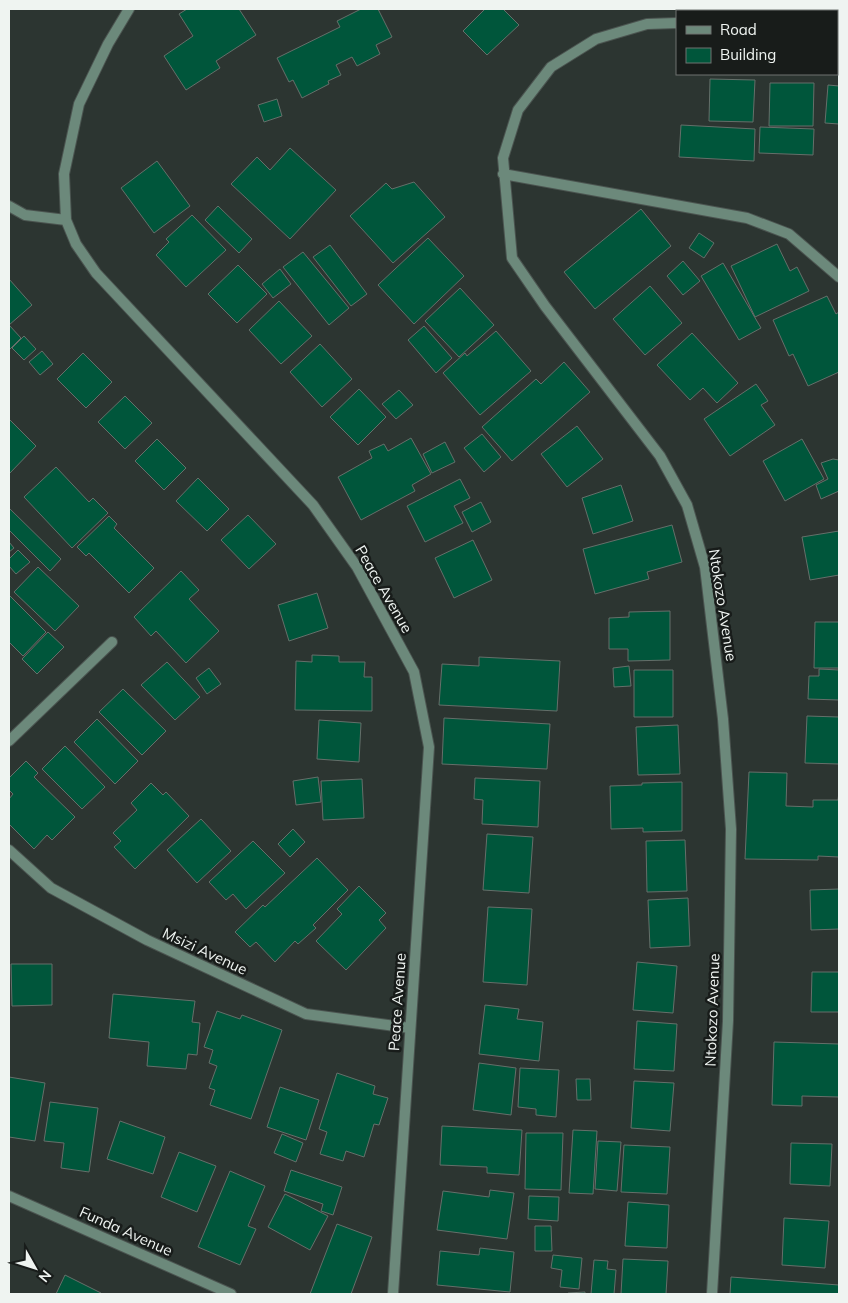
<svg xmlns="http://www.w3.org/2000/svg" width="848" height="1303" font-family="Mulish,sans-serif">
	<rect width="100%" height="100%" fill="#2c3531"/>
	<path fill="#00563b" stroke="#656f6a" d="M187,9h52l17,26 -40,26 4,7 -34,22 -22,-34 29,-20 -14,-22z
		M361,9h17l14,28 -16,8 4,9 -23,12 -5,-9 -16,8 5,10 -13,6 1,3 -27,14 -9,-18 -4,2 -12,-24 63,-31 -3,-6z
		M485,9h18l16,16 -32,30 -24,-24z
		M710,79l45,1 -2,42 -44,-1z
		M770,83h44l-1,43h-44z
		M828,85l11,1v38l-14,-1z
		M277,99l5,17 -18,6 -6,-17z
		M681,125l74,4 -1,32 -75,-4z
		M760,127l54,2 -1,26 -54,-2z
		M290,148l46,42 -46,49 -59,-55 26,-27 13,13z
		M157,161l33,45 -36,27 -33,-45z
		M414,182l31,35 -52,46 -43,-47 36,-33 6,6z
		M218,206l34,33 -13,14 -34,-33z
		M641,209l30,37 -76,63 -31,-37z
		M192,215l34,35 -40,37 -30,-32 13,-13 -3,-3z
		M699,233l15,10 -10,15 -15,-10z
		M428,238l36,38 -50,48 -36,-39z
		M777,244l13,27 7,-4 12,24 -54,26 -24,-51z
		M330,245l37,49 -16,12 -38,-49z
		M303,252l46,56 -20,17 -46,-58z
		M683,261l17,20 -17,14 -16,-19z
		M723,263l38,65 -22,12 -38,-64z
		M238,265l29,29 -30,29 -29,-29z
		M280,269l11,15 -18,14 -11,-14z
		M9,279l23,26 -23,20 12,13 -12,12z
		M650,286l32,37 -37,32 -32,-36z
		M460,288l34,37 -35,32 -34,-36z
		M827,296l9,18 3,-2v60l-31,14 -15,-32 -4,2 -16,-36z
		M279,301l33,35 -31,28 -32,-34z
		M424,326l28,32 -16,15 -28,-33z
		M496,331l35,40 -51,44 -37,-42 22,-20 2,3z
		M692,333l46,50 -21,20 -14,-15 -13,12 -33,-35z
		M24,336l12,13 -12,11 -12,-12z
		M320,344l32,35 -30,28 -32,-35z
		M42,351l11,13 -13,11 -11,-13z
		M83,353l29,29 -26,26 -29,-29z
		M564,362l26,30 -78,69 -30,-34 54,-48 5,5z
		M756,384l12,17 -7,4 14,20 -45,31 -26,-37z
		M359,389l27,28 -28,28 -28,-28z
		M399,390l14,15 -17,14 -14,-15z
		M125,396l27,27 -27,26 -27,-27z
		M9,419l27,27 -27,28z
		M577,426l26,33 -36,28 -26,-33z
		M482,434l19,23 -17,15 -20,-24z
		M411,438l20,36 -19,11 3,6 -54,29 -23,-43 34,-19 -3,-7 15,-7 4,7z
		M157,439l29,29 -22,22 -29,-29z
		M802,439l22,40 -39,22 -22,-40z
		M445,442l10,20 -23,11 -9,-19z
		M833,459l6,1v31l-18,8 -5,-14 12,-6 -7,-16z
		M56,467l33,35 4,-4 15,15 -36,35 -48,-51z
		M198,478l31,31 -22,22 -31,-30z
		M460,479l10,19 -16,8 9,17 -38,19 -18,-36z
		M621,485l12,36 -40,13 -11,-36z
		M481,502l10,20 -19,10 -10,-20z
		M9,508l52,51 -11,12 -41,-41z
		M248,515l28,29 -27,25 -28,-29z
		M109,516l8,8 -3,4 40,40 -25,25 -40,-40 -3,3 -9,-9z
		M672,525l10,37 -35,10 2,7 -54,15 -12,-45z
		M839,531v44l-29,5 -8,-43z
		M473,540l19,40 -38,18 -19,-40z
		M9,542l5,6 -5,4z
		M18,550l12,12 -14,12 -7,-8v-7z
		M38,567l41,39 -24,25 -41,-39z
		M181,571l18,19 -10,9 30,32 -33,32 -30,-32 -5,5 -17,-19z
		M317,593l11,35 -39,13 -11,-36z
		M9,595l37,37 -23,24 -14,-14z
		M670,611v49l-42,1v-12h-19v-31l20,-1v-5z
		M815,622h24v46h-25z
		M48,632l16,15 -27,27 -15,-15z
		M312,655l27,1v6h26l-1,15h8v34l-77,-1 1,-49 16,1z
		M479,657l81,4 -3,50 -118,-6 3,-41 37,2z
		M167,662l33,35 -25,23 -34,-35z
		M629,666l2,20 -17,1 -1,-19z
		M209,668l12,16 -14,10 -11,-16z
		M819,669l20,1v30l-31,-1 1,-23h10z
		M634,670h39v47h-39z
		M123,689l43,42 -24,24 -43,-43z
		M807,716l32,1v47l-34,-1z
		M444,718l106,6 -3,45 -105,-5z
		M97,719l41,42 -23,23 -41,-42z
		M319,720l42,3 -2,39 -42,-3z
		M678,725l2,49 -42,1 -2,-48z
		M65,746l40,41 -23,22 -40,-40z
		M26,761l12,12 -4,4 41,40 -23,23 -5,-5 -13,14 -25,-25v-25l4,-5 -4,-4v-12z
		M749,772l38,1 -1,33 27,1v-7h25l1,-8v65l-21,-1v4l-73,-1z
		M318,777l3,25 -25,3 -3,-24z
		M475,778l65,3 -2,46 -56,-3 1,-24 -9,-1z
		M362,779l2,39 -41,2 -2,-39z
		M682,782v49l-39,1v-4l-32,1 -1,-43 32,-1v-2z
		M151,783l12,12 3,-3 23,24 -54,53 -21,-22 7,-6 -8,-8 24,-23 -6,-7z
		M201,819l30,32 -34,32 -30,-33z
		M293,829l12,13 -15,15 -12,-13z
		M487,834l46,3 -4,56 -46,-3z
		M685,840l2,51 -40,1 -1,-51z
		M253,841l32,32 -39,36 -13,-15 -7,6 -17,-18z
		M317,858l31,32 -35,35 3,3 -18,16 -3,-3 -20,21 -19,-20 -6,5 -15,-15 28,-27 2,2z
		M359,886l27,27 -7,7 7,8 -40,42 -30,-29 26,-27 -5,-5z
		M839,889v40l-28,1 -1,-40z
		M688,898l2,48 -40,2 -2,-48z
		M488,907l44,2 -5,76 -44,-3z
		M637,962l40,4 -4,47 -40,-3z
		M11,964h41v41l-40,1z
		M812,972h27v40h-28z
		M113,994l82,7 -3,21 8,1 -3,32 -9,-1 -2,15 -39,-3 2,-24 -40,-4z
		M485,1005l34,4 -2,10 26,3 -4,39 -60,-7z
		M217,1011l23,8 2,-4 40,15 -31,89 -41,-14 5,-15 -6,-2 8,-22 -8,-3 4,-13 -9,-3z
		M637,1021l40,3 -3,47 -40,-2z
		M774,1042l65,2v53l-37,-1v10l-30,-1z
		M479,1063l37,5 -5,47 -38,-5z
		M520,1068l39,2 -3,47 -20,-2v-6l-18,-2z
		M337,1073l38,13 -2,8 15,4 -9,27 -5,-1 -10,33 -18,-6 -3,10 -23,-7 7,-22 -8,-3z
		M9,1077l36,6 -10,58 -26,-4z
		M576,1079h14l1,21h-14z
		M634,1081l40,2 -4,48 -39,-3z
		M280,1087l39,13 -13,40 -39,-13z
		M50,1102l48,6 -9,64 -28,-4 3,-25 -20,-2z
		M120,1121l45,16 -12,37 -46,-15z
		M442,1126l80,4 -3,45 -32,-2v-6l-47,-2z
		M573,1130l24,1 -4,63 -24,-1z
		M526,1133h37l-2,57 -36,-1z
		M282,1134l21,9 -7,19 -22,-9z
		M598,1141l23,1 -4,49 -22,-2z
		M791,1143l41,1 -2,42 -40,-2z
		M624,1145l46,2 -3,47 -46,-2z
		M179,1152l37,14 -19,46 -36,-15z
		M291,1170l51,17 -9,28 -12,-4 2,-7 -39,-13z
		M230,1171l35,15 -17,40 8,3 -16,36 -42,-18z
		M490,1190l24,3 -7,46 -70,-9 6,-39 46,6z
		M285,1194l43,22 -18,34 -42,-23z
		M529,1196l30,1 -1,24 -30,-2z
		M628,1202l41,3 -2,43 -42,-2z
		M784,1218l45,3 -4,47 -43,-3z
		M337,1224l35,13 -21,57h-41z
		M535,1226h16l1,25h-17z
		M480,1248l34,4 -4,40 -73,-7 3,-34 39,4z
		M553,1255l29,3 -3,31 -19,-2 2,-17 -11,-2z
		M623,1259l45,2 -2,33h-45z
		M594,1260l14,1 -1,8 9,1 -2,24h-23z
		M65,1275l36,18 -1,1h-44z
		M731,1277l108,8v9h-109z
		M585,1292v2h-17v-1z"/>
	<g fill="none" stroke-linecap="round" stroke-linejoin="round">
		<g stroke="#4b5450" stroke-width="12">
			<path id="street" d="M129,9l-21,35 -29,60 -15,70 2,46 10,24 20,29 217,232 44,62 57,105 15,75 -36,547
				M677,23l-30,1 -51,15 -45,28 -33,43 -15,48 9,100 33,48 115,150 27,49 18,62 18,152 8,110 -3,192 -16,273
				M837,26h2
				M503,174l244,44 42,16 50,43
				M9,206l16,9 41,5
				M9,741l103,-99
				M9,850l42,38 96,52 159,74 104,14
				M9,1196l222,98"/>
		</g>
		<use href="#street" stroke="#6c897b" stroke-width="10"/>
	</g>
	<g text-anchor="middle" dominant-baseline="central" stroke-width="5" stroke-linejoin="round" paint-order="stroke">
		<g font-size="15" fill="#eff4f1" stroke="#181c1a">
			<text transform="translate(384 589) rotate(60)">Peace Avenue</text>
			<text transform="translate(723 605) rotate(81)">Ntokozo Avenue</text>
			<text transform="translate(205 951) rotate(25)">Msizi Avenue</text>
			<text transform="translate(397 1002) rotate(-86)">Peace Avenue</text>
			<text transform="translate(712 1010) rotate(-88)">Ntokozo Avenue</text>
			<text transform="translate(126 1231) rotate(24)">Funda Avenue</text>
		</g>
	</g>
	<rect width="848" height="1303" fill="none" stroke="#eff4f1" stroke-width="20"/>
	<rect x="676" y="10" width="162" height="65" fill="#181c1a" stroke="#6e7270"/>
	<rect x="686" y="26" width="25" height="8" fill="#6c897b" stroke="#6e7270"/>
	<text x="720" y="35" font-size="15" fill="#eff4f1">Road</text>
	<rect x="686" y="48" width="25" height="15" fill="#00563b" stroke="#6e7270"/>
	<text x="720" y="60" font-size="15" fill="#eff4f1">Building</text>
	<g transform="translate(35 1268) rotate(129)" stroke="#181c1a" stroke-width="4" paint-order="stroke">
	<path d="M0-4L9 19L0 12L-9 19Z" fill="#eff4f1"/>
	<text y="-8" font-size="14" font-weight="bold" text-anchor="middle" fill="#eff4f1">N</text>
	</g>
</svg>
